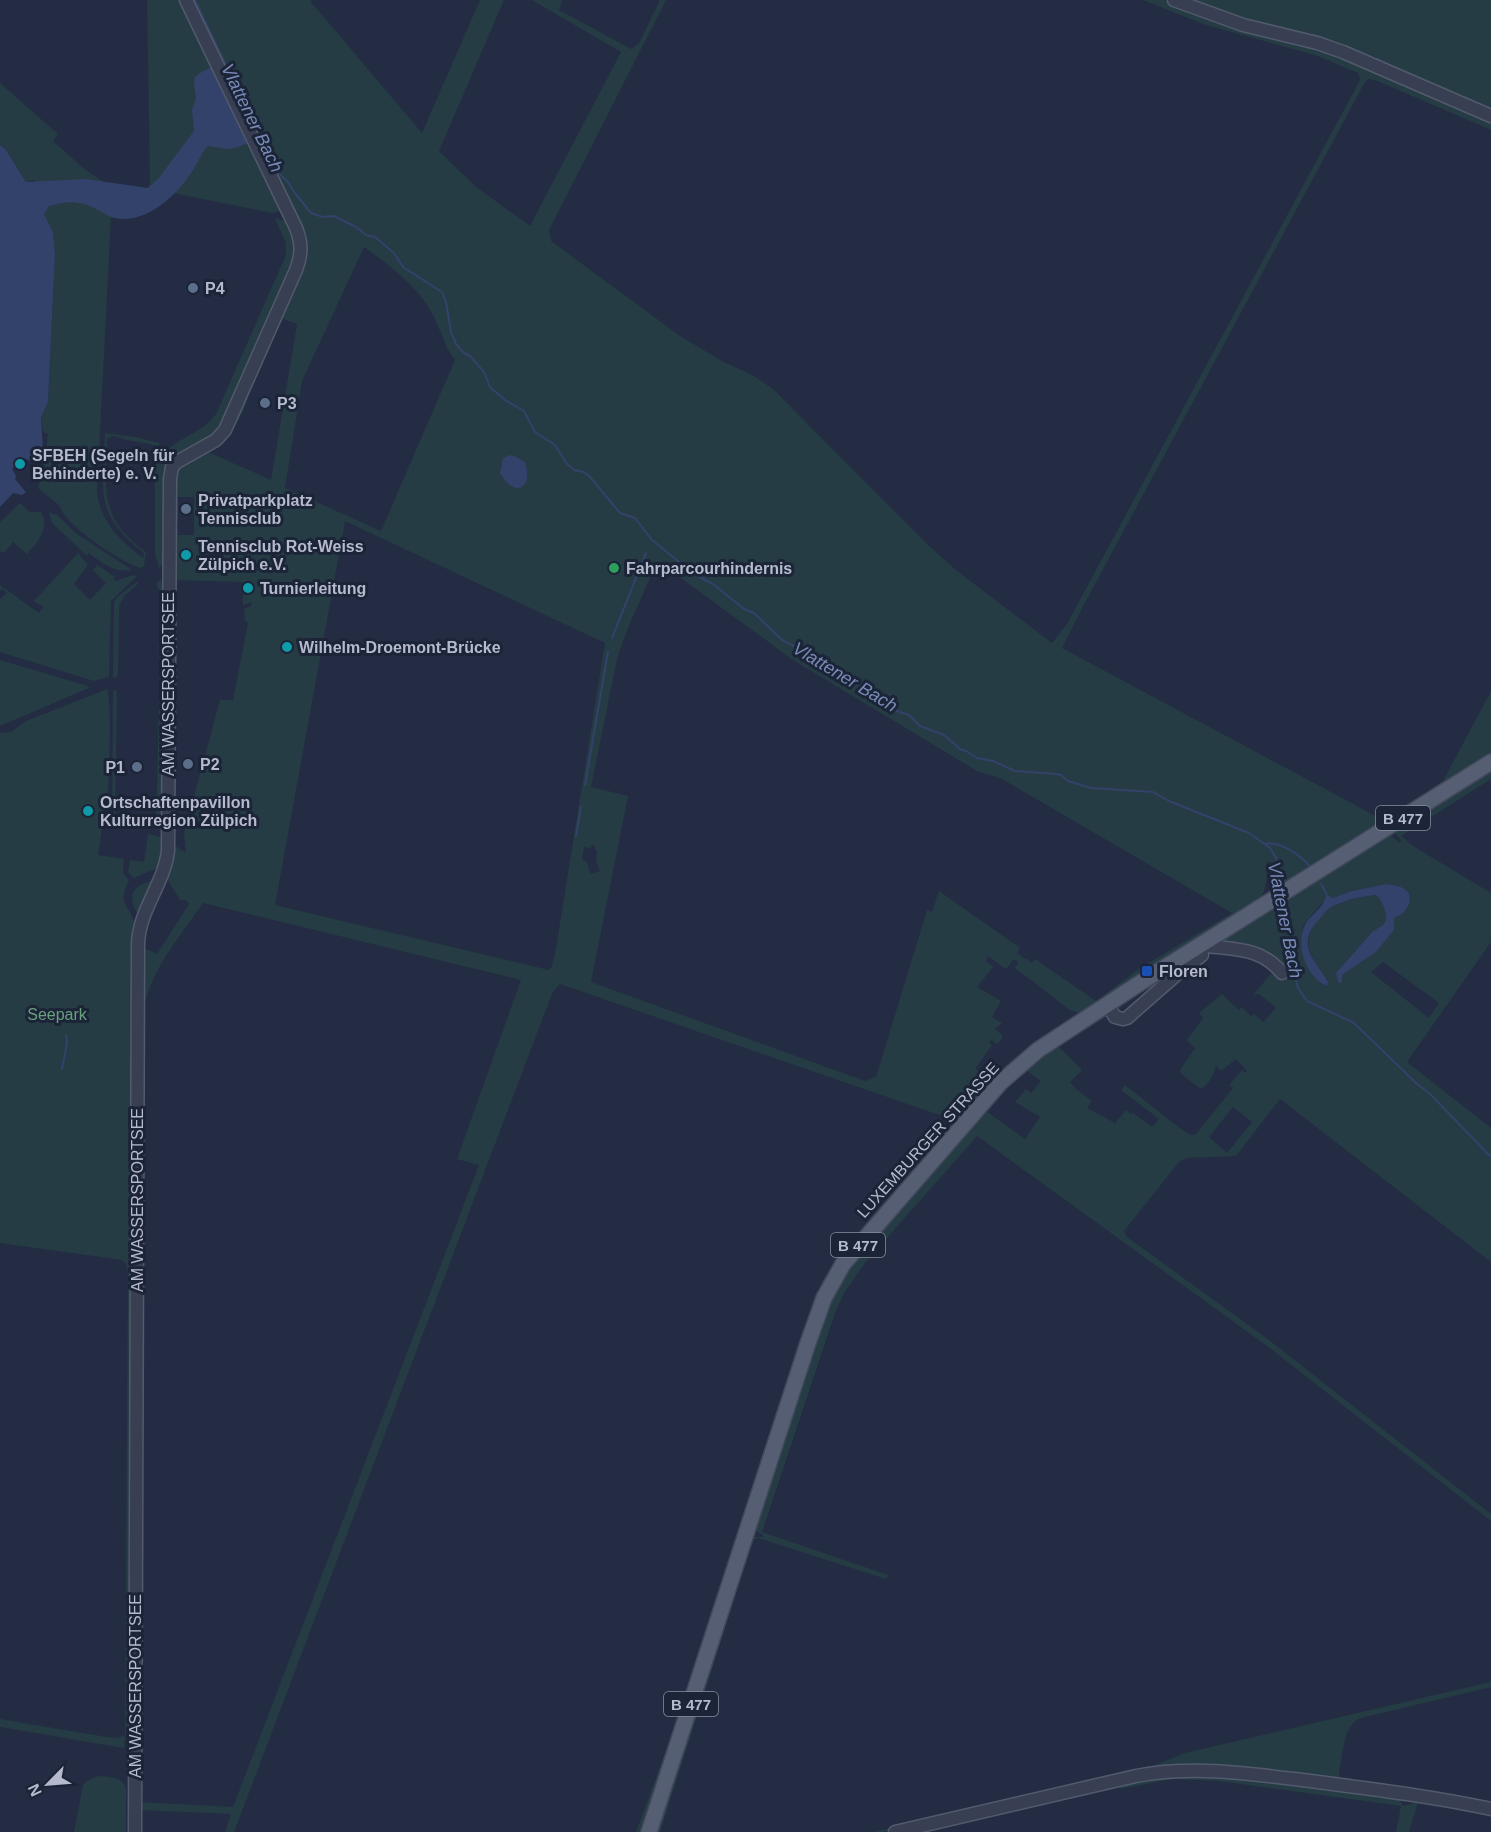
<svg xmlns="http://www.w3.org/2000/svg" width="1491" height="1832" font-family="Arial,sans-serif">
	<rect width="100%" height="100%" fill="#232c43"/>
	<path fill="#253c44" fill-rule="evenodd" d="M147,0h35l100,211 -10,2 -124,-25 2,-6z
		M189,0h122v2l111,131 58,-133h24l-65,151 37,36 54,39 91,-174 -89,-52h30l-3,10 72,39 8,-6 21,-43h6l-117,230 2,11 129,95 42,25 32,15 19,13 153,154 30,27 96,73 15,-19 293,-544 -2,-7 -40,-17 -115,-32 -60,-24h21l85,30 79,20 43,16 120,54v10l-116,-50 -6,-1 -4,3 -286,532 -17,34 323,173 58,-40 48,-90v67l-101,64 -12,1 -1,6 -104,65 -3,-4 1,-25 -2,-4 -3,2c2,16 0,31 -12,43l-103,65 -1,-1 -24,12v2l-17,14 -3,-1c-3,6 -18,16 -25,16 -4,0 -7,-2 -11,-3l-55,-42 3,-6 -4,-3 -7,9h-3l-16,-12 -2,5 7,6 -16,20 24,14 -9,16 10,6 -7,6 7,6v4l-5,5 -6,-4 -2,3 3,2 -17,24 6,3 4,-6 15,10 -33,38 -7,2 -7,-2 -2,3 6,4 1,4 -107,123 -11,14 -18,30 -178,540h-8l40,-109 134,-408 13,-35 11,-17 121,-141 -7,-4 -388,-134 -7,8 -14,36 -305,804h-9l6,-18 -91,-4v22h-3l4,-896c7,-32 26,-61 33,-91l12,8 -2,-20 36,-133h13l15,-77 -3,-2 -1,-12 7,-3 1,-4 -9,3v-10l7,-1 1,-8 -9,-1v-3l-69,-2 1,-51h4v6h16v-38h-16v25h-6c0,-13 -3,-40 2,-52 8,-16 40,-20 52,-37 9,-14 11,-35 23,-46 1,22 -22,55 -41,65l63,28 26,-156 -16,-6 -25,57 -2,-3 50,-112c2,-28 -12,-46 -24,-69zM364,247c22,16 48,35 63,58 12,17 15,38 28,55l-74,171 -96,-43 17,-107zM509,455l6,1 10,6c9,27 -11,36 -25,11l3,-15zM345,521l260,122 -49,305 -4,18 -3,4 -274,-65zM663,565l130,95 184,111 25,8 230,134 -92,55 -44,33 -61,-42 -3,4 -6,-5 -1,1 -8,-6 3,-5 -81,-57 -7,21 -5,-2 -51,167 -11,4 -274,-99 37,-186 -37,-9 26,-128 10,-29 27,-61zM591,845l4,1v3l2,1 -1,11 4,10 -9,3 -5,-13 -4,-1 2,-13 7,1zM167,879l13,21h6l3,4 -32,50 -15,-7c3,-24 13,-47 25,-68zM203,903l318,77 -64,179 22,6 -246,642 -93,-5 4,-795c8,-39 37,-72 59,-104z
		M1183,0h308v113l-116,-52 1,-4 -4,-1 -2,2z
		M0,83l58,51 -5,7 30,27 24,16 5,12 -15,296c3,29 23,49 46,66l1,-5c-51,-41 -41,-60 -39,-120l31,4 23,6v3l-32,-6 -13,-4 -7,2c-1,52 -9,80 39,114l-2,14 -3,2c-19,-5 -77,-43 -81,-62l-22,-18 6,-21 4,-33 -5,-2 -2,-14 7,-16 7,-148 -2,-22 -9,-18 -10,-34 -8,2 -20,-32 -6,-5z
		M275,218l13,4 10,31 -79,178 -43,28 -10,100 -7,9 -4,-14v-88c12,-27 45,-29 61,-52l70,-159v-12z
		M20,503l10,9h8l2,-1c12,15 -3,32 -13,43l-14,-12 -9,11 -4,-2v-29z
		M49,512l8,3 20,19 55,36c-18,3 -29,-6 -43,-17l-2,3 -35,-33z
		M78,553l10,12 -14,19 16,16 16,-17 -13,-13 4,-5 18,12 -2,2 3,2 13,-5 9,-1 -27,26 -2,76 -15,4 -94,-29v-53l7,-6 -5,-4 -2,2v-6l39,28 4,-6 -9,-6z
		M160,580l5,5 -1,102h-4l2,-37 -2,-60 -3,-3v-4z
		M137,582l1,2 -13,11 -6,11 -1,67 -1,4 -4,1 1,-76 3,-5z
		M0,660l88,26 1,2 -89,38z
		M107,689c6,12 1,92 1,112l-2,3 -8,51 26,4 -1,13 6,9c-13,25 1,23 6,44l-4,806 -6,4 -1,13 -124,-21v-8l107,18 11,1 7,-3 3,-463 -2,-8 -4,-4 -122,-17v-510l11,-1 15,-11z
		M113,690l4,1 -2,132h-3z
		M159,698l5,2v129l-8,1z
		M1491,766v13l-90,57 12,10 78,47v49l-84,120 84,66v134l-211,-163 -44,57 -49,2 -8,4 -55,69 3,6 142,103 222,174v7l-224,-175 -290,-210 -112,127 -21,30 -9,20 -73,219 126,43 -2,4 -128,-41 -5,2 -93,292h-7l95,-292 5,-3h10v-2l-7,-4 -3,-8 68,-209 16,-34 13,-19 116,-132 5,1 2,-3v-7l10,-11 42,30 15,-22 -25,-15 11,-13 5,4 10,-12 -18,-13 32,-25 27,27 -12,12 6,7 16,12 -5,7 28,15 11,-13 5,4 2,-1 19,14 7,-8 -38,-29 4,-5 56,44 10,6h4l38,-47 -4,-3 13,-15 3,3 2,-2 -11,-12 -15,12 -5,-5c-2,8 -7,19 -15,23l-20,-15 -1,-4 15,-22 -8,-8 16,-22 -4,-5 23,-19 17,16 3,-3 9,9 3,-2 9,8 12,-13 -1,-3 -15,-12 -6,1 22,-26 -16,-12 -43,-8c15,0 37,2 50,10 7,5 11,12 16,19l3,-3c-18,-24 -42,-31 -72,-29l174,-108 4,-2 9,7 1,-3 -9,-11zM1386,884c12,1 28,4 23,20 0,1 -4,9 -5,9 -3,2 -7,3 -10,5l-1,12 -17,22 -34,23v7h-4l-2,-9 37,-42 10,-6 3,-5 -1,-10 -5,-11 -3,-4 -22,3 -20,7c-8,3 -12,11 -18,17 -21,25 1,40 11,60l-1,4 -5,-2 -12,-13 -9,-26 2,-18 5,-8 15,-17 4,-7 6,3 19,-7zM1383,962l56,41 -10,15 -58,-46zM1233,1107l19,15 -25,31 -18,-16z
		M148,834l16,4 -4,29 -26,11 -6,-6 2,-12 14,2z
		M155,880l-16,35h-1c-12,-21 -5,-30 17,-35z
		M1491,1682v5l-130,31c-19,7 -18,38 -22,56l2,6 8,4 -210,-12 -256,60h-9l269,-62 42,-17z
		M1229,1775l169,21 5,10 8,-2 5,-4 16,3 -14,-1 -9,30h-13l5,-26 -182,-25 -46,-2 -53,10 -1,-4 33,-9z
		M97,1776c11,1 24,0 29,12v44h-52l9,-47 4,-4z"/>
	<path fill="#33426a" d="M224,60l35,78 -23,10 -8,1 -20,-3c-8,8 -10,18 -17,27 -16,25 -49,54 -80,44 -5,-2 -8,-5 -13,-7 -20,-10 -28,-9 -49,-4l-5,8 9,18 2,22 -7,148 -7,16 2,31 -7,14 -13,-5 -11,11 4,7 -1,3 11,13 -4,3 -9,-2 -13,14v-362l6,5 20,32 60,-3 62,9 10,-9 36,-48 -2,-21 4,-12 -2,-13 1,-8 5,-4z
		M509,455l6,1 10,6c9,28 -11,36 -25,11l3,-15z
		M1386,884c12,1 28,4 23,20 0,1 -5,9 -5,9 -3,2 -7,3 -10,5v12l-18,22 -34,23v8l-4,-1 -2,-9 37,-42 10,-6 3,-5 -1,-10 -5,-11 -4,-4 -21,3 -20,7c-8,3 -12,11 -18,17 -22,25 1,40 11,60l-1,4c-21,-9 -32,-40 -22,-61 4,-9 13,-13 18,-22 1,-2 2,-5 4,-8l6,3 19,-7z"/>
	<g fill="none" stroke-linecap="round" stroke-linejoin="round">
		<path stroke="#33426a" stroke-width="2" d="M195,0l48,101
			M1279,28l42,9 47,19
			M1377,59l29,14
			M245,106l6,14
			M254,125l16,36
			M274,169l14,13 6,10 17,21 12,4 11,-1 22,11 10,8 9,2 19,16 9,14 39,25 4,10 5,30 5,12 8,9 6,3 14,16 6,15 15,13 19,11 11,21 20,13 12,19 7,6 10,2 6,5 30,36 15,5 17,22 42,34 19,10 31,25 10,4 28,27 34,17 11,13 45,22 25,19 12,4 11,11 24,9 16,14 6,2 11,7 16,3 22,10 41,3 5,1 7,6 23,7 62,4 16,9 80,32 21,15 6,10 6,29
			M612,638l34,-85
			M585,785l23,-133
			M576,836l5,-29
			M1265,844c16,-3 37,12 46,24
			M1321,884l6,11
			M1283,898l9,64 6,26 9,13 47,22 63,61 12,9 62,64
			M62,1069l5,-26 -1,-8
			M658,1832l16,-52"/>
		<g stroke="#535a6d" stroke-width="15">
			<path id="minor" d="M1174,0l69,25 74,18 26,9 148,64
				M1173,963l6,4 6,1 17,-13 -1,-10c31,5 59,1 81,28
				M1107,1004l8,13 8,2 4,-1 49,-43 2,-4 -2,-6
				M135,1832l3,-888c1,-34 26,-60 30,-93l2,-372 2,-12 5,-5 39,-22 9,-10 71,-160c6,-16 6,-27 0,-42l-110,-228
				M895,1832l241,-56c58,-11 116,-2 174,5 61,8 121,15 181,28"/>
		</g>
		<g stroke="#41485c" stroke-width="18">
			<path id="major" d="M649,1832l159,-489 16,-45 19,-34 157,-181 38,-33 102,-67 351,-221"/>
		</g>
		<use href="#minor" stroke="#383f53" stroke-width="12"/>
		<use href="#major" stroke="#555e73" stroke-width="15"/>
	</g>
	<g fill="#5c6f8a" stroke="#1c2438" stroke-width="2">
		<circle cx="193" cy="288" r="6"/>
		<circle cx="265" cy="403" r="6"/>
		<circle cx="186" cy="509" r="6"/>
		<circle cx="188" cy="764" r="6"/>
		<circle cx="137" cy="767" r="6"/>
	</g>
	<g fill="#0f9aa8" stroke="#1c2438" stroke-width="2">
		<circle cx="20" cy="464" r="6"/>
		<circle cx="186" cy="555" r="6"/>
		<circle cx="248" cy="588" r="6"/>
		<circle cx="287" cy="647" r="6"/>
		<circle cx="88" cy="811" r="6"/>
	</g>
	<circle fill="#2e9e5b" stroke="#1c2438" stroke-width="2" cx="614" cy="568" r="6"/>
	<rect fill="#1a4fb4" stroke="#1c2438" stroke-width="2" x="1141" y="965" width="12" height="12" rx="3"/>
	<g text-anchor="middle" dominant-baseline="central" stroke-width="6" stroke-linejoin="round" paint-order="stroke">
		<g fill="#1c2438" stroke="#878da0" stroke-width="1.5">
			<rect x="1376" y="806" width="54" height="24" rx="4.5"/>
			<rect x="831" y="1233" width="54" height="24" rx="4.5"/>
			<rect x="664" y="1692" width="54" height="24" rx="4.5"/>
		</g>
		<g font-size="15" font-weight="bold" fill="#b5bacd">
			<text x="1403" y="818">B 477</text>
			<text x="858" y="1245">B 477</text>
			<text x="691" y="1704">B 477</text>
		</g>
		<g font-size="16" font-weight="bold" fill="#b5bacd" stroke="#1c2438" text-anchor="start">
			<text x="205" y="288">P4</text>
			<text x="277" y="403">P3</text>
			<text x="32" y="455">SFBEH (Segeln für<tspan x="32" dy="18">Behinderte) e. V.</tspan></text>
			<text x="198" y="500">Privatparkplatz<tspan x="198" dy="18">Tennisclub</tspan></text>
			<text x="198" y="546">Tennisclub Rot-Weiss<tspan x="198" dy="18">Zülpich e.V.</tspan></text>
			<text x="626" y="568">Fahrparcourhindernis</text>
			<text x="260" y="588">Turnierleitung</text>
			<text x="299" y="647">Wilhelm-Droemont-Brücke</text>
			<text x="200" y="764">P2</text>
			<text x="125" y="767" text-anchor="end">P1</text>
			<text x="100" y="802">Ortschaftenpavillon<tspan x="100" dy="18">Kulturregion Zülpich</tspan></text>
			<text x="1159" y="971">Floren</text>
		</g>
		<g font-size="16" fill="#b5bacd" stroke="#1c2438">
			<text transform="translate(168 684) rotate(-90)">AM WASSERSPORTSEE</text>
			<text transform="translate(928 1140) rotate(-48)">LUXEMBURGER STRASSE</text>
			<text transform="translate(137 1200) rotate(-90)">AM WASSERSPORTSEE</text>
			<text transform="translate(135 1686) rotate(-90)">AM WASSERSPORTSEE</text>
		</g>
		<g font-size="16" fill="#69a07e" stroke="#1c2438">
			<text x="57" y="1014">Seepark</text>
		</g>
		<g font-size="18" font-style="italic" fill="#798bb7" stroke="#1c2438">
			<text transform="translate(252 118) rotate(64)">Vlattener Bach</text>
			<text transform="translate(845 677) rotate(31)">Vlattener Bach</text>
			<text transform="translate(1285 920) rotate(79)">Vlattener Bach</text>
		</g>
	</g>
	<g transform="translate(48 1784) rotate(245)" stroke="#1c2438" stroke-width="4.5" paint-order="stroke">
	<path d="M0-4.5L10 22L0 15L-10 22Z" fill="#b5bacd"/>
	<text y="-9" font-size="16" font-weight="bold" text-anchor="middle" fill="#b5bacd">N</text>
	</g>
</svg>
